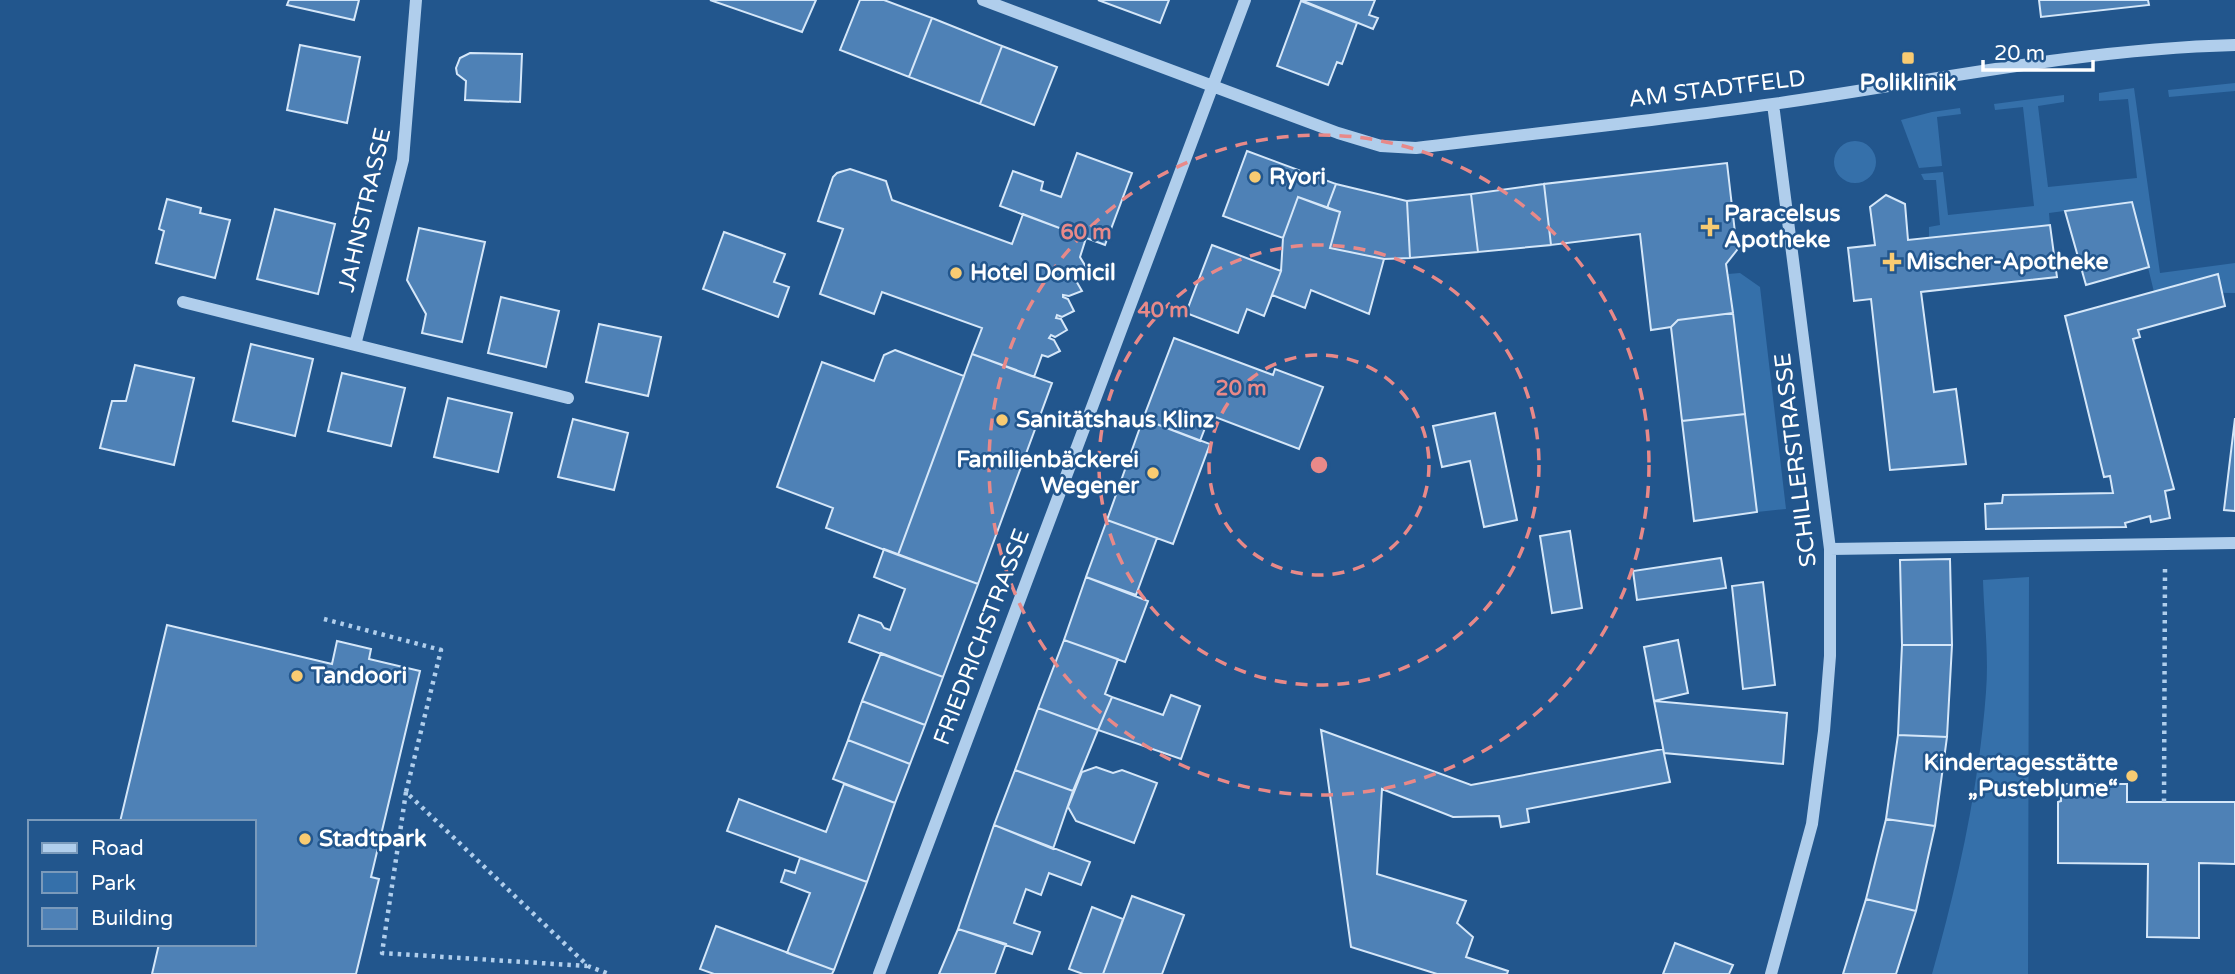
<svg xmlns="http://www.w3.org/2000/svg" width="2235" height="974" font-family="'Varela Round',sans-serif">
	<rect width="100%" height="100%" fill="#22568d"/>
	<path fill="#3570aa" d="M2235,83v8l-66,6 -1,-7z
		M2134,88l26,185 75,-10v30l-81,-1 -22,-90 -83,11 1,12 -121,13v-11l11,-2 -4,-45h-12l-3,-6 22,-2 5,43 86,-9 -11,-99 -28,3 -1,-6 70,-9v7l-26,4 10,81 89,-9 -9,-79 -29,2v-8z
		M1960,108l1,6 -24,3 5,49 -23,2 -18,-48 31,-8z
		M1834 162a21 21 0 1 1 42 0a21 21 0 1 1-42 0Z
		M1740,273l20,14 26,222 -29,3 -29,-238z
		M2029,577l-1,397h-96c26,-92 47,-187 54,-282 3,-37 -2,-75 -3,-112z"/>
	<path fill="#4e81b6" stroke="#d5e7f9" stroke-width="2" d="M289,0h70l-5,20 -67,-15z
		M710,0h106l-14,32z
		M860,0h24l48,18 -23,59 -69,-27z
		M1098,0h71l-9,23z
		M1301,0h74l-6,15 9,3 -5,11z
		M2039,0h109l1,5 -108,12z
		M1301,1l56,22 -15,41 -5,-2 -9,23 -51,-19z
		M932,18l70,28 -22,58 -71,-27z
		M300,45l60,12 -13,66 -60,-13z
		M1002,46l55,21 -23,58 -54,-21z
		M470,53l52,1 -2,48 -55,-2 1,-19 -9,-7 -1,-6 4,-10z
		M1247,151l89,33 -9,24 -29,-11 -15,41 -60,-22z
		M1077,153l55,20 -27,72 -105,-39 13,-35 30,11 -2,8 20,7z
		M1727,163l10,87 -11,14 7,49 -55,7 -7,7 -20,3 -11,-96 -89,11 -7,-61z
		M850,169l36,12 6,19 120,44 11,-30 63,24 -6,19 9,15 -13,4 -5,-1 -1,2 5,2 7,12 -13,5 -6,-1v2l5,2 6,12 -12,6 -5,-2 -1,3 5,1 6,11 -12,7 -4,-2 -2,3 5,2 6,11 -12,6 -6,-2 -8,22 -62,-23 10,-26 -100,-36 -8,22 -54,-20 23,-65 -25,-8 15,-44 4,-4z
		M1336,184l71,17 3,57 -26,1 -54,-11 10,-36 -13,-4z
		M1544,184l7,61 -73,7 -7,-58z
		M1471,194l7,58 -68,6 -3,-57z
		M1886,195l19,9 3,36 142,-15 7,52 -136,15 13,100 22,-3 10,75 -76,6 -19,-171 -17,2 -6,-53 27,-3 -5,-38z
		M1298,197l42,15 -10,36 54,11 -15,55 -58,-24 -6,18 -33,-13 9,-24 2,-33z
		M167,199l34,9 -1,5 30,7 -15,58 -59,-15 8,-32 -5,-2z
		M2132,202l17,65 -63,18 -21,-74z
		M275,209l60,15 -17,70 -61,-15z
		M419,228l66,14 -23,100 -40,-9 4,-19 -19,-34z
		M724,232l61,22 -11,28 15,5 -11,30 -75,-28z
		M1212,245l69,26 -17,45 -17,-7 -9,24 -52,-20z
		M2218,274l7,32 -87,24 2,7 -7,2 41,150 -9,2 5,27 -19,4 -1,-6 -25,7 1,4 -140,2 -1,-25 17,-1 1,-8 110,-2 -3,-17 -6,1 -39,-161z
		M501,297l58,14 -13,56 -58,-14z
		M1733,313l12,101 -63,7 -11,-94 7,-7z
		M599,324l62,13 -13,59 -62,-14z
		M1174,338l99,37 2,-6 48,18 -24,62 -89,-34 -10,26 -57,-22z
		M251,344l62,15 -18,77 -62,-15z
		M895,350l69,26 -66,179 -72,-27 7,-20 -56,-21 45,-125 52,19 10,-26z
		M972,354l80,29 -74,201 -80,-29z
		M135,365l59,13 -20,87 -74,-17 12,-47h14z
		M342,373l63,15 -14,58 -63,-15z
		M448,398l64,15 -14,59 -64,-15z
		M1495,413l22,107 -33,7 -14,-66 -28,6 -9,-41z
		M1745,414l12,98 -63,9 -12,-100z
		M2235,418v93l-11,-1z
		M573,419l55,14 -14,57 -56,-13z
		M1143,419l67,25 -37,100 -66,-24z
		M1107,520l50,18 -21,57 -50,-18z
		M1570,531l12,77 -30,5 -12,-77z
		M884,549l94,35 -35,93 -94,-35 10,-27 22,8 3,5 6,2 15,-41 -31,-12z
		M1721,558l5,30 -89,12 -4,-29z
		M1950,559l2,86h-50l-2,-85z
		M1086,577l62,24 -23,61 -61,-22z
		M1763,582l12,103 -32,4 -11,-103z
		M167,625l165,39 5,-23 34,8 -2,10 51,12 -49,206 8,2 -23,95h-204l7,-30h95v-122h-134z
		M1064,640l54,19 -13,35 7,3 -14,33 -60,-22z
		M1678,640l10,53 -34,8 -10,-54z
		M1902,645h50l-5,92 -49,-2z
		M881,653l62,24 -18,48 -63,-24z
		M1171,695l29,11 -19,53 -83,-29 14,-33 51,18z
		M862,701l63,24 -15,39 -62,-24z
		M1654,701l133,12 -4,51 -119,-11z
		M1038,708l60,22 -25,61 -58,-21z
		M1321,730l150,55 192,-36 7,33 -143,27 2,13 -28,5 -2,-11 -46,1 -71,-28 -5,85 89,27 -9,22 16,14 -7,20 42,14 -1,3h-70l-86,-27z
		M1898,735l49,2 -12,89 -49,-7z
		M848,740l62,24 -15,39 -62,-24z
		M1096,767l17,6 9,-3 35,13 -23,60 -58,-22 -8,-14 14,-35z
		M1015,770l58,21 -20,58 -59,-24z
		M844,784l51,19 -28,79 -140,-51 12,-32 87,33z
		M2061,784h66v18h108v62l-36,-1v75l-52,-1 1,-73 -90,-1v-61l3,-1z
		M1886,819l49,7 -19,85 -50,-12z
		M994,825l96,37 -9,23 -32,-12 -8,22 -15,-6 -12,34 26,9 -8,22 -74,-25z
		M800,858l67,24 -33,88 -47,-17 23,-60 -29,-11 4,-12 10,3z
		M1132,896l52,19 -22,59h-59z
		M1866,899l50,12 -20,63h-53z
		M1092,907l31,12 -20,55h-20l-14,-5z
		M716,926l118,44 -2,4h-118l-14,-5z
		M958,929l48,15 -11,30h-56z
		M1675,943l58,22 -4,9h-66z"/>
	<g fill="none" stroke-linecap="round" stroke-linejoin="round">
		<path stroke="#b0ceec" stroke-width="4.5" stroke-dasharray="3.5 5" stroke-linecap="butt" d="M324,619l117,31 -35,142 182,174 21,8
			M406,792l-24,161 205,13
			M2164,802l1,-234"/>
		<path stroke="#b0ceec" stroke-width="12" d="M983,0l355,133 43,13 35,2c119,-15 238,-27 357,-44 153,-22 307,-55 462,-59
			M183,302l385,96
			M355,345l48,-185 13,-160
			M1830,549l405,-6
			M879,974l366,-974
			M1771,974l41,-150 12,-93 6,-75v-107l-57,-445"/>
	</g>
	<g fill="none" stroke="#e88989" stroke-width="3.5" stroke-dasharray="12 9">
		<circle cx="1319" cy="465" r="110"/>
		<circle cx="1319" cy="465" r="220"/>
		<circle cx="1319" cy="465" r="330"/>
	</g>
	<g fill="#f8cb72" stroke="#22568d" stroke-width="2.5">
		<rect x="1901" y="51" width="14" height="14" rx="3.5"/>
		<circle cx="1255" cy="177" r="7"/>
		<path d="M1706.5 216.5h7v7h7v7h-7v7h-7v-7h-7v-7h7z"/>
		<path d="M1888.5 251.5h7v7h7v7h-7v7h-7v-7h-7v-7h7z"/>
		<circle cx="956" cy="273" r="7"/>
		<circle cx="1002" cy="420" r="7"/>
		<circle cx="1153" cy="473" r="7"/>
		<circle cx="297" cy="676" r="7"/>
		<circle cx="2132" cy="776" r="7"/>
		<circle cx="305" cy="839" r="7"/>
	</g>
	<g text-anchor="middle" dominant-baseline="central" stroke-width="5" stroke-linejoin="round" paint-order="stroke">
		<g font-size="23" font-weight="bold" fill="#fff" stroke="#22568d" text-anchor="start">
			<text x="1908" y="83" text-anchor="middle">Poliklinik</text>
			<text x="1269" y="177">Ryori</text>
			<text x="1724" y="214">Paracelsus<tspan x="1724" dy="26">Apotheke</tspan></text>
			<text x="1906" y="262">Mischer-Apotheke</text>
			<text x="970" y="273">Hotel Domicil</text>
			<text x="1016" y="420">Sanitätshaus Klinz</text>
			<text x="1139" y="460" text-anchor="end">Familienbäckerei<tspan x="1139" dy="26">Wegener</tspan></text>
			<text x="311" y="676">Tandoori</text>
			<text x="2118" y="763" text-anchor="end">Kindertagesstätte<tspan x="2118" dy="26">„Pusteblume“</tspan></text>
			<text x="319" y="839">Stadtpark</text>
		</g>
		<g font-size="23" fill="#fff" stroke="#22568d">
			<text transform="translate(1717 89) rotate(-7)">AM STADTFELD</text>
			<text transform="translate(365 210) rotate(-77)">JAHNSTRASSE</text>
			<text transform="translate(1796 460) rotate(-97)">SCHILLERSTRASSE</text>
			<text transform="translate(982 637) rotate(-69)">FRIEDRICHSTRASSE</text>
		</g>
	</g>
	<circle cx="1319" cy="465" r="10" fill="#e88989" stroke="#22568d" stroke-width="3.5"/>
	<g font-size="21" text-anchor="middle" font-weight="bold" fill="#e88989" stroke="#22568d" stroke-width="5" stroke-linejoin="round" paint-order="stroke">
		<text x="1086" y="239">60 m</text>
		<text x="1163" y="317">40 m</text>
		<text x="1241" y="395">20 m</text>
	</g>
	<rect x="28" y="820" width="228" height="126" fill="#22568d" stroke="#7a9abb" stroke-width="2"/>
	<rect x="42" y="843" width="35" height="10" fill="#b0ceec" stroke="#7a9abb" stroke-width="2"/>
	<text x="91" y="855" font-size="21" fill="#ffffff">Road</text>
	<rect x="42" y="872" width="35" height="21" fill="#3570aa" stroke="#7a9abb" stroke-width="2"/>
	<text x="91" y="890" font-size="21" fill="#ffffff">Park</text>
	<rect x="42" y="908" width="35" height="21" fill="#4e81b6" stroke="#7a9abb" stroke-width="2"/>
	<text x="91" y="925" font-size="21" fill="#ffffff">Building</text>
	<path d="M1983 60v10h110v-10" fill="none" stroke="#ffffff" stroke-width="3.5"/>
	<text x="1994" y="60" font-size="21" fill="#ffffff" stroke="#22568d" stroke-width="5" paint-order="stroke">20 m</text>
</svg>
